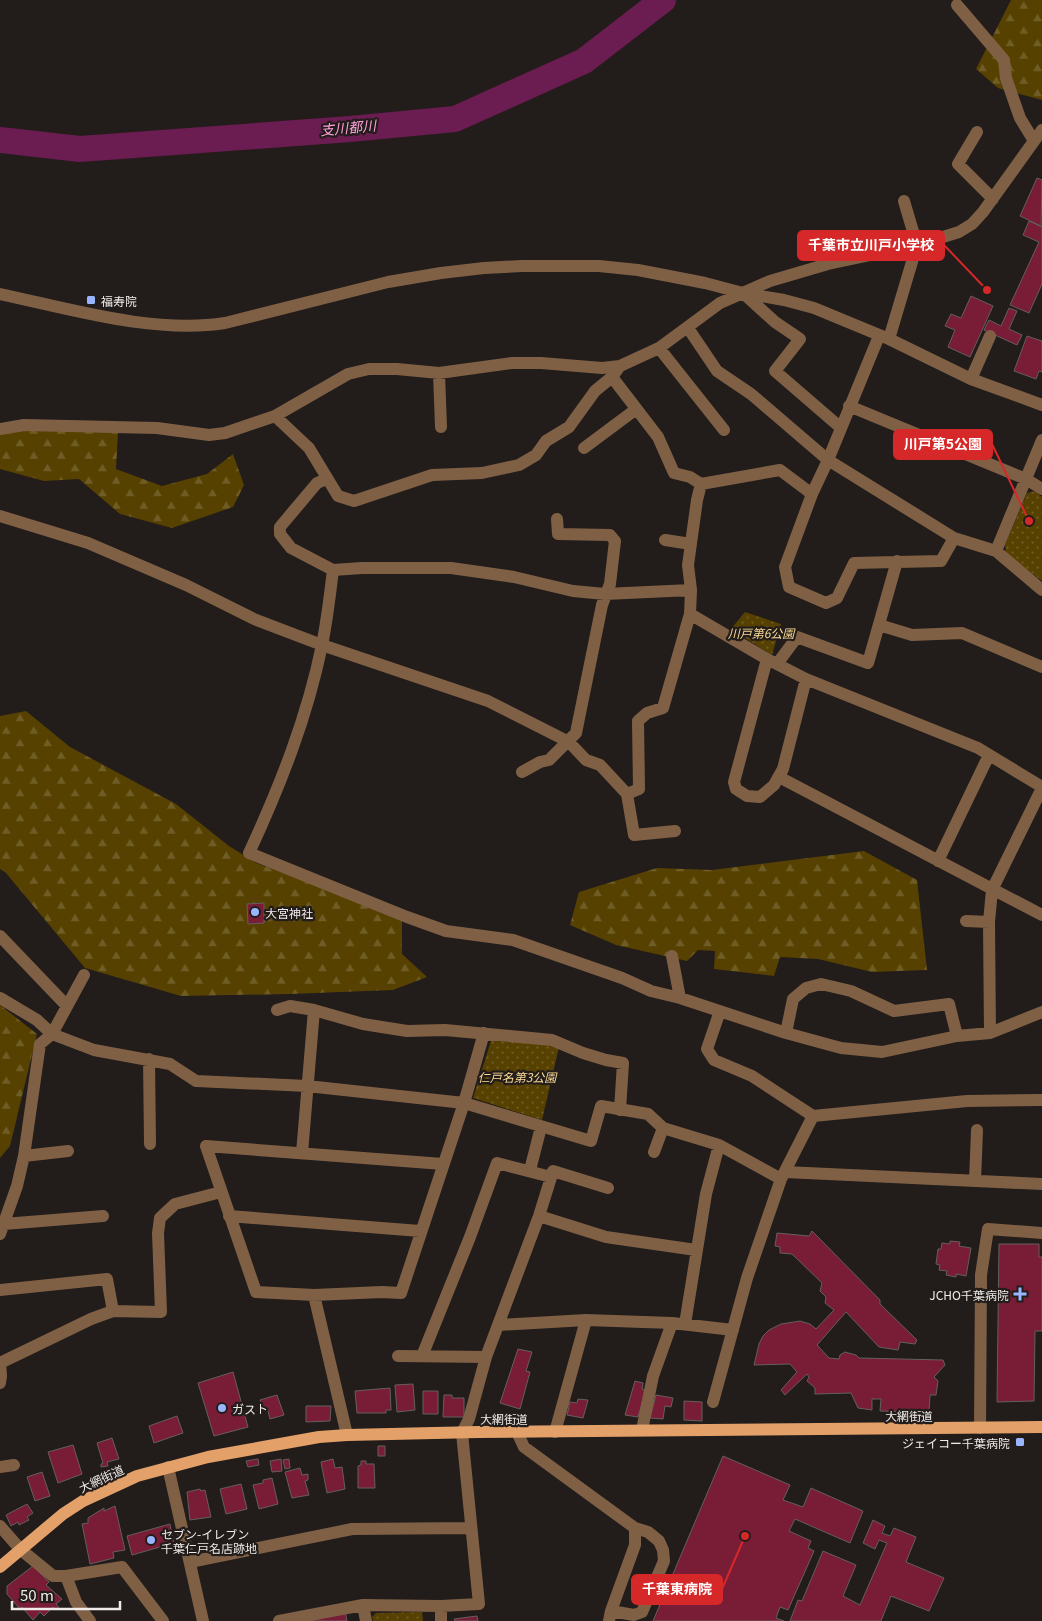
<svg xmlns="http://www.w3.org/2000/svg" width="1042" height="1621" font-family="Georgia,'Noto Sans JP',serif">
	<defs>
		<pattern id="forest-firs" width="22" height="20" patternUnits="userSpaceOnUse" patternTransform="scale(1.25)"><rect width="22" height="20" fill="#574101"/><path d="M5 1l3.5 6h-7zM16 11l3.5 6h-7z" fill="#6f5d26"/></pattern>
		<pattern id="park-dots" width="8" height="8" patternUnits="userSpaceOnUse" patternTransform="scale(1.25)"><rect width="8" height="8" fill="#574101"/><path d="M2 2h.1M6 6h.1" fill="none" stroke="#6f5d26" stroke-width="1.8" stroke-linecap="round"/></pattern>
	</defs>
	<rect width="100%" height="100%" fill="#221c1b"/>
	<path fill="url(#forest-firs)" d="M1011,0h31v100l-44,-12 -22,-19z
		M0,423l118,9 -2,37 46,17 45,-12 26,-20 11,31 -11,22 -61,21 -52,-14 -41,-35 -35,2 -44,-12z
		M26,711l44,36 106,57 53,42 27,17 146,52v39l25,23 -34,13 -104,4 -108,2 -96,-28 -79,-95 -6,-4v-153z
		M864,851l53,29 10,90 -55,2 -54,-13 -38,-2 -6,19 -60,-7 1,-18 -17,-1 -11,11 -71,-16 -46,-20 9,-33 78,-24 55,2z
		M0,1005l37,29 -27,112 -10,12z"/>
	<path fill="url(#park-dots)" d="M1035,491l7,6v84l-36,-27 -1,-9 22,-52z
		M745,612l36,12 -9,31 -41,-26z
		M491,1041l57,1 11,5 -17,73 -69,-22z
		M422,1612l1,9h-50l-1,-4 4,-4z"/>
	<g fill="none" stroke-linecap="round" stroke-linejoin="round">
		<path stroke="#6b1c50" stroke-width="26" d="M0,140l80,9 270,-20 105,-10 129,-58 79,-61"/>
	</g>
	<path fill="#791d36" stroke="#655e5f" d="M1037,178l5,2 -1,46 -21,-10z
		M1029,221l13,6v57l-13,29 -19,-8 29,-63 -16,-7z
		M971,296l22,10 -23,51 -22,-10 7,-17 -10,-4 6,-12 10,4z
		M1009,308l8,3 -8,18 13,6 -5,10 -33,-15 5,-10 12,6z
		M1027,336l15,5v31l-3,-1 -3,8 -22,-8z
		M264,903v20l-16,1 -1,-20z
		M812,1231l68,69v4l37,36 -2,4 -15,-2 -2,8 -19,-3 -33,-35 -29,33 12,13 10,1 1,-4 5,-3 11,3 3,3 84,2 2,5 -11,12 4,4 -2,14h-6l-1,17 -49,-1 1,-12h-9v11l-14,-2 -7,-15 -36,1v-6l-8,-7 2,-4 -2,-3 -22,21 -4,-5 16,-18 -7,-8 -36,1 5,-21 4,-8 6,-6 12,-6 19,-3 10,3 6,5 18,-19 -9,-7 1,-6 -6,-6 2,-8 -30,-29 -12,-1v-6l-5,-1 2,-13 32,3z
		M950,1241l10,1 -1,4 12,2 -5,28 -10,-2v3l-10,-2 1,-4 -8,-1 1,-5 -4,-1 2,-15h3l1,-6 8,1z
		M999,1244h40v13h3v74h-7l-1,70 -37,1z
		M518,1349l14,3 -6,19 4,1 -10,37 -20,-6z
		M233,1372l15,55 -34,9 -16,-53z
		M635,1381l8,2 -1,6 4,1 -8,27 -13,-2z
		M413,1384l2,26 -18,2 -2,-27z
		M390,1388l1,22h-5v3h-29l-2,-22z
		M423,1391h15v23h-15z
		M277,1395l7,20 -14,4 -3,-12 -4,1 -3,-8z
		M444,1395h8v3h12v19h-21z
		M656,1395l17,3 -2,9 -6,-1 -2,13 -13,-1z
		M578,1399l10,1 -5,18 -16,-3 3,-13 7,1z
		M684,1401l18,1v19l-18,-1z
		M306,1406h25l-1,15 -24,1z
		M177,1416l6,17 -29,10 -5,-17z
		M112,1438l7,21 -12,3 1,4 -7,1v-3l2,-1 -6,-20z
		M73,1445l9,29 -24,9 -10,-31z
		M378,1446h7v10h-7z
		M723,1456l67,29 -7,15 20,7 8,-19 52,23 -13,32 -55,-24 -6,12 22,10 -3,7 6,3 -26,59 -8,-3 -4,11 8,3h-131z
		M258,1459l1,6 -11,2 -2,-6z
		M281,1459l1,12 -10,1 -2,-11z
		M289,1459l1,9 -5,1 -2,-9z
		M333,1459l2,9 7,-1 3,22 -18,4 -6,-31z
		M361,1461h5v3h8l1,24h-17v-22l3,-1z
		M300,1468l2,7 6,-1v6l-3,1 4,14 -17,3 -7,-26z
		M42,1472l8,24 -15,5 -8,-24z
		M272,1478l6,26 -19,5 -6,-24 10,-2v-3z
		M241,1484l6,25 -21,5 -6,-25z
		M200,1489l1,2 4,-1 6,27 -21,3 -3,-28z
		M27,1504l6,9 -6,4 2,3 -10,5 -1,-3 -7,4 -5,-11z
		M115,1506l10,44 -12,2 1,6 -24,6 -8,-40 6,-1v-5l16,-10v3z
		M873,1520l12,6 -3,7 8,3 4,-8 22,9 -10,25 38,16 -15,33 -38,-15 -10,25h-91l8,-21 4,1 21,-50 33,14 -13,31 17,9 27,-62 -8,-3 -4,9 -12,-6z
		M170,1524l4,19 -42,12 -5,-19z
		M33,1566l16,16 -3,3 16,14 -6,5 3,4 -3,2 -3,-3 -9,9 -4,-4 -7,8 -11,-13 -2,2 -13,-15v-8z
		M345,1611l2,10h-59z
		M477,1616l1,5h-23l-1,-2z"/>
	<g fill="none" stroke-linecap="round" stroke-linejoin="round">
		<path stroke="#7f6045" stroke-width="12" d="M957,5l47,55 2,18 14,40 14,23
			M977,132l-19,32 35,35
			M743,293l32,29 25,17 -25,32 66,57
			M0,294c71,15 153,40 225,29l163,-41 53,-9 43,-5 38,-2h77l39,4 67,13 38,10 41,7 30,8 75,31 82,40 71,26
			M688,328l29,43 34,23 77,66 126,78 42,13 46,39
			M879,336l-51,124 -16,34 -27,73 4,20 37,16 11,-5 17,-35 87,-2 13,-23
			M889,339l28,-94 -13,-44
			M659,348l65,82
			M439,373l2,54
			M612,377l46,60 16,36 16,4 11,7 79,-14 32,24
			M971,379l19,-43
			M849,406l177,73 16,10
			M275,416l34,32 29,48 16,5 78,-26 50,-2 37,-8 17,-10 10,-14 23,-14 26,-36 17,-14 8,-11
			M0,429l24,-4 133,3 52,7 16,-2 50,-17 73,-42 21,-5h28l42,4 73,-10h29l61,5 18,-2 39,-18 61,-45 50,-22 58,-17 89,-19 42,-13 13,-8 11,-12 59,-82
			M584,448l51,-38
			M327,479l-10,4 -37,44v7l11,14 42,22 29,-2h89l63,9 59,14 32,3 86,-4
			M0,516l88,27 98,42 68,34 68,26 166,56 81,41 17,18 14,5 27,29 7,41 41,-4
			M665,540l26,4
			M996,551l46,-111
			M333,570c-3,25 -6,51 -11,75 -15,73 -42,141 -73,208l158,64 39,14 67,9 109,38 29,13 29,7 106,35 55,15 41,4 75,-16 33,-3 52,-21
			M690,614l77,45 39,20 172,69 64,39
			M879,625l33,10 50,-2 80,34
			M767,659l-33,123 2,7 11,7 13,1 14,-12 9,-16 23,-90
			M777,664l20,-27 71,26 29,-102
			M522,772l18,-10 9,-2 27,-27 26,-128 8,-21 5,-43 -5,-6 -52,-1 -1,-15
			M779,777l263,138
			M627,794l12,-5 -1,-68 9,-8 16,-5 27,-94 1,-24 -3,-25 9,-65 4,-16
			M938,861l51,-106
			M966,921l23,1
			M0,936l67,70
			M672,956l8,42
			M0,998l37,22 15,14 42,16 76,14 26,17 111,5 157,17 127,38 10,-35 47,8 15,14 56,17 62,34
			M277,1010l13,-4 24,4 49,14 44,7 38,-1 107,10 31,13 23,7 17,3 -3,47
			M720,1011l-13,38 7,11 38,16 61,40 154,-15 75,-1
			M786,1033l7,-34 13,-11 15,-4 30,7 43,20 55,-7 8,32
			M990,1033l-1,-111 3,-32 50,-102
			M149,1059l1,85
			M654,1152l9,-24
			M302,1153l12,-143
			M24,1156l44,-5
			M443,1164l-237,-18 50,146 58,3 68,-3 19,1 63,-190 20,-70
			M530,1170l11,-43
			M785,1172l257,12
			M975,1181l2,-51
			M229,1216l191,15
			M539,1216l67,21 90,13
			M4,1224l99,-8
			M0,1234l17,-48 7,-30 16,-112 12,-10 32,-59
			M0,1290l107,-11 6,32
			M314,1295l33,140
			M685,1324l21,-130 13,-49
			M498,1325l88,-5 86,3 61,7
			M398,1356l88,1
			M422,1356l48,-119 27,-74 54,14
			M0,1362l1,14 -1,7
			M0,1363l91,-44 22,-8 48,1 -3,-79 2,-15 15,-14 46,-12
			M713,1402l34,-124 34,-99 32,-63
			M980,1428l1,-153 7,-46 54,4
			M642,1430l11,-54 19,-53
			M517,1432l7,15 111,81 13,4 11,9 4,9 1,11 -22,51 -8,3 -23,-4
			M555,1432l31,-112
			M0,1467l14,-2
			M168,1467l35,154
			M0,1526l20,23 33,27h13l56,-9 41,54
			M190,1562l162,-33 119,-1
			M66,1576l10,26 14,19
			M363,1605l3,16
			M441,1606v15
			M279,1621l84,-16 78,1 38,-2 -17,-171 7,-14 17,-62 53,-141 14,-45 55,17
			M609,1621l2,-10 24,-66v-17"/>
		<path stroke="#e3a169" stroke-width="12" d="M0,1567l63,-53 20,-13 54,-25 71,-19 111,-20 28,-2 131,-3 564,-5"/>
	</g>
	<g fill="#99b5fd" stroke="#221c1b" stroke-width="2">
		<rect x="86" y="295" width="10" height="10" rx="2.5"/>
		<circle cx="255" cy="912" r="5"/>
		<path d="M1017.5 1286.5h5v5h5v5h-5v5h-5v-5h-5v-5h5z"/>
		<circle cx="222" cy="1408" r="5"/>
		<rect x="1015" y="1437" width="10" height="10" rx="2.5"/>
		<circle cx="151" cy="1540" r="5"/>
	</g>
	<g text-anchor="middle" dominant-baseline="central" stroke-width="4.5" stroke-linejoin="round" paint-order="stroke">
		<g font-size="12" fill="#efebe9" stroke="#221c1b" text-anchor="start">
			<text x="101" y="300">福寿院</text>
			<text x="265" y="912">大宮神社</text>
			<text x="1009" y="1294" text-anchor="end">JCHO千葉病院</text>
			<text x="232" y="1408">ガスト</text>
			<text x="1010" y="1442" text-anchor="end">ジェイコー千葉病院</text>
			<text x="161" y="1533">セブン-イレブン<tspan x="161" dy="14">千葉仁戸名店跡地</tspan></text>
		</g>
		<g font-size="12" font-style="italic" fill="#fadb96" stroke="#221c1b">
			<text x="761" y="632">川戸第6公園</text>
			<text x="517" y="1076">仁戸名第3公園</text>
		</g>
		<g font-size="12" fill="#efebe9" stroke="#221c1b">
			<text x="909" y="1415">大網街道</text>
			<text x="504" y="1418">大網街道</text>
			<text transform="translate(101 1478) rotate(-25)">大網街道</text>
		</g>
		<g font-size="14" font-style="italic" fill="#fca2d7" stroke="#221c1b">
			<text transform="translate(348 127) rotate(-5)">支川都川</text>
		</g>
	</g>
	<path fill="none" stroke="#d62828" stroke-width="2" d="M987 290L944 245M1029 521L992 444M745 1536L722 1589"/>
	<g fill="#d62828" stroke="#221c1b" stroke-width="2">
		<circle cx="987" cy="290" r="5"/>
		<circle cx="1029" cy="521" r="5"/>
		<circle cx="745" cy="1536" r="5"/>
	</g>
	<g fill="#d62828" stroke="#d62828" stroke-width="2">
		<rect x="798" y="231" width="146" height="29" rx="5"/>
		<rect x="894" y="430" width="98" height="29" rx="5"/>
		<rect x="632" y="1575" width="90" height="29" rx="5"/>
	</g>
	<g font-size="14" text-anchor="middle" font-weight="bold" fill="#fff">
		<text x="871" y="250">千葉市立川戸小学校</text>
		<text x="943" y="449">川戸第5公園</text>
		<text x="677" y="1594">千葉東病院</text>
	</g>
	<path d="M12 1601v8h108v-8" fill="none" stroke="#efebe9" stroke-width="2.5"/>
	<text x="20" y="1601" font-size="15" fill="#efebe9" stroke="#221c1b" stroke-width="4" paint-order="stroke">50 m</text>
</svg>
